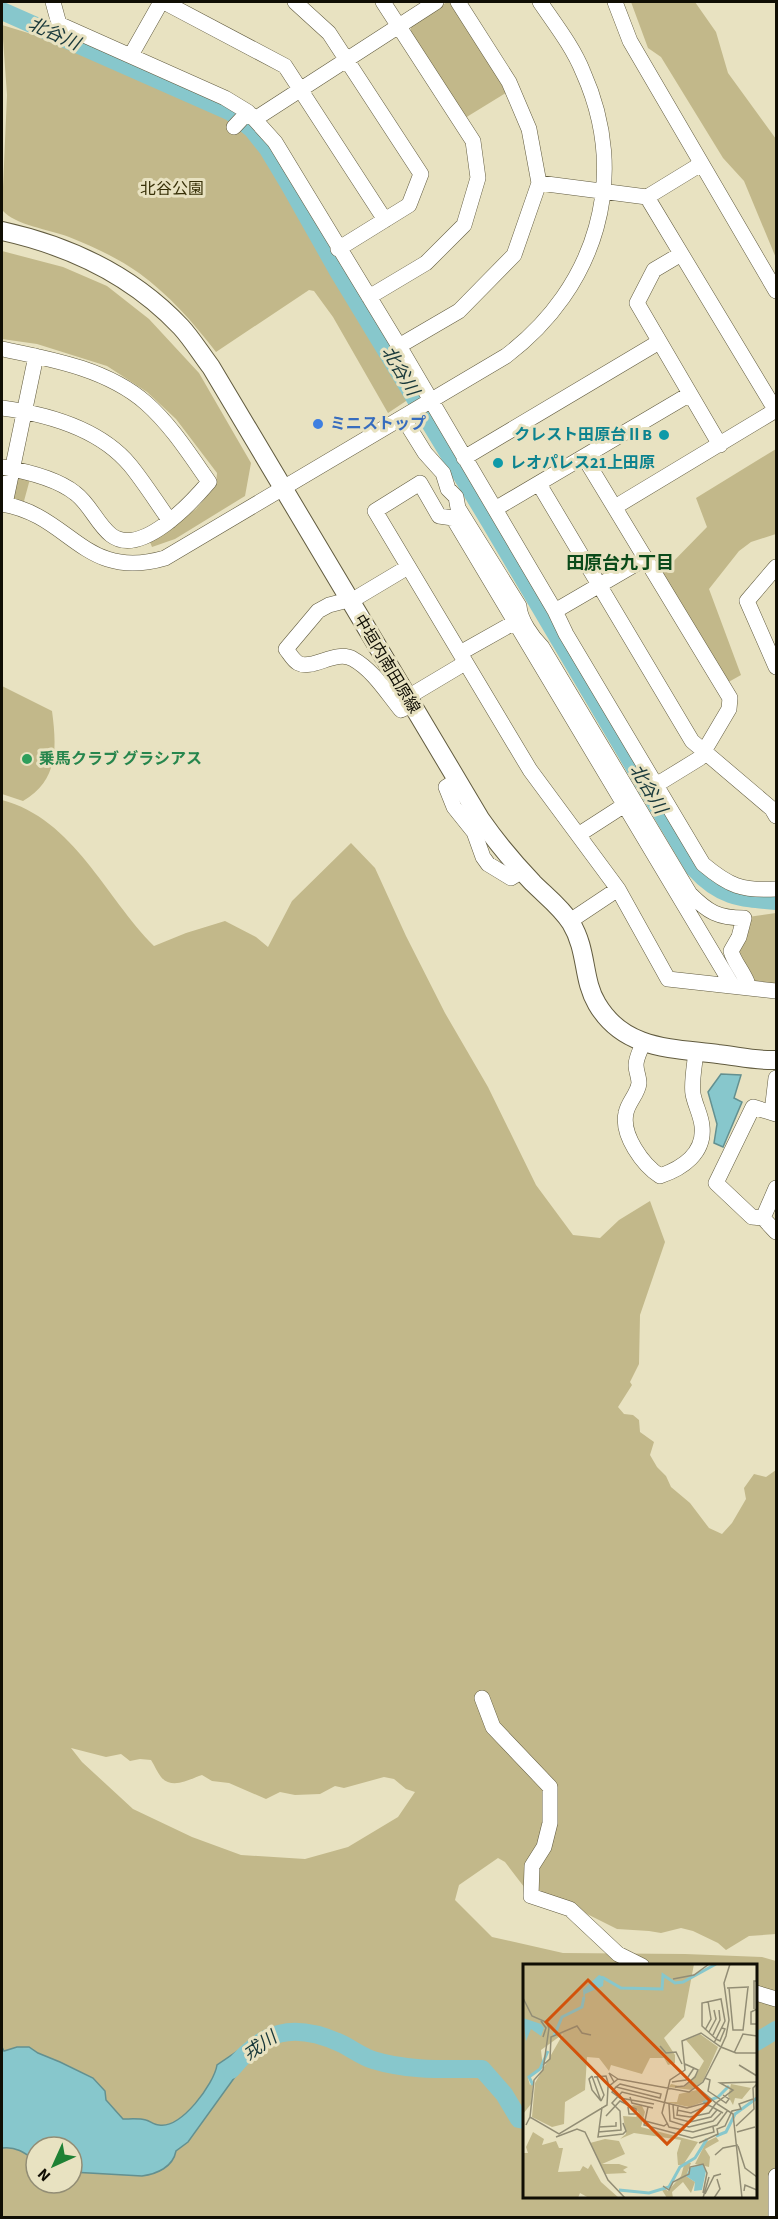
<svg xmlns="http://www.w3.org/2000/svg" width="778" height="2219" font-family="'Source Sans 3','Noto Sans JP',sans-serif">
	<rect width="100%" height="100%" fill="#e8e2c1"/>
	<path fill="#c2b88a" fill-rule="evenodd" d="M447,2h6l56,89 -44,27 -54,-85v-7z
		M631,2h64l21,30 12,41 48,66v119l-32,-77 -21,-23 -62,-101 -13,-9z
		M2,25l36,11 15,2 160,71 21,12 28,29 147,249 -21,14 -55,-96 -19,-26 -5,-1 -93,62c-22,-29 -48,-58 -77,-79 -21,-15 -47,-27 -70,-36 -20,-8 -53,-11 -67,-27l5,-115z
		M2,251l61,16 44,19 42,33 50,54 52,90 -6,33 -70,43 -23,8 -2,-5 46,-33 20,-23 1,-13 -41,-54 -29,-27 -40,-26 -70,-22 -35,-5z
		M776,449v85l-25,8 -12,9 -30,38 32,86 -16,9 -63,-111 45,-46 -11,-29z
		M21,477l9,2 -6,22 -9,-1 -3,-4 4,-17z
		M2,686l50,25c5,37 6,70 -29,90l-21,-7z
		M2,800c72,19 103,97 152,146l32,-13 39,-12 31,16 12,10 24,-46 59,-58 24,25 31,68 39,77 43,74 48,98 37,50 27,3 19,-18 31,-19 15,41 -25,73 -1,49 -9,18 2,3 -14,22 6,7 9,1 6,5 1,12 14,10 -4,13 7,12 9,9 5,11 19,16 19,25 13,6 10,-11 14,-24 -2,-11 10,-14 12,3 10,-7v464l-27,2 -23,14 -8,-7 -25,-12 -12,-3 -20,5 -12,-2 -32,-2 -34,-17 -52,-16 -26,-34 -7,-4 -39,27 -4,15 37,37 71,16 122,1 77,3 14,4v256h-774zM71,1748l35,9 15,-3 9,7 10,-2 11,1c4,6 6,12 10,17 11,13 29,2 41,-2l10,6 17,2 37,16 14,-7 15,3 25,-1 15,-8 9,2 40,-11 10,2 12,10 9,3 -17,25 -50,30 -43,12 -64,-4 -49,-18 -59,-28 -51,-47zM524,1966h232v230h-232zM36,2147h36v36h-36z
		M776,913v73l-23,-3 -16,-28 11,-38z"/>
	<path fill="#87c7cc" stroke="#639090" stroke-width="1.5" d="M721,1074l20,1 -7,23 8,4 -19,45 -9,-4 3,-19 -9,-32z
		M2,2047l2,4 13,-4h12l9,6 22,9 33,16 12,13 1,9 17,19c7,0 16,-1 23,1 4,1 8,5 13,5 22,4 55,-41 58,-60l25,-17 8,8 -62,86 -12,9c-3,16 -19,23 -34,25l-70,-4v-25h-36v14c-11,-8 -20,-15 -34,-13z"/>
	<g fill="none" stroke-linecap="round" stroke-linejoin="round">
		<path stroke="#87c7cc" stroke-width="18" d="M2,11l229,101 21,17 16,20 21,35 49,87 152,251 204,346c26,29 46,30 82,33
			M756,2042l20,-12
			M231,2070c32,-40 62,-48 109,-27 11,5 21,13 33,17 35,11 72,9 109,9l22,25 15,25 5,1"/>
		<g stroke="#615b3f" stroke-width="16">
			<path id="minor" d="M53,2l6,22 166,74 23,14 27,30 124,204 156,265 11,23 137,230c26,22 39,27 73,25
				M164,2l121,64 100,154
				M295,2l34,31 92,141 -12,31 -71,44
				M615,2l15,39 146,250
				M131,55l30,-53
				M255,119l181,-117
				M234,127l14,-15
				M539,183l108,14 129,214
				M647,197l54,-33
				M681,254l-27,16 -17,33 83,142
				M369,297l57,-34 38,-38 14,-47 -5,-37 -90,-139
				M399,346l60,-35 55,-56 25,-72 -10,-54 -20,-47 -51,-80
				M2,349c49,10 105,20 144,54 25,22 44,52 63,79 -17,20 -68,76 -98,53 -14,-11 -21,-31 -36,-42 -19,-15 -50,-22 -73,-26
				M2,408c44,6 98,21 128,57 14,17 27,38 40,56
				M407,424l18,29 18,20 5,16 8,8 2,11 61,98c1,14 13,31 23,41l148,247c18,18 28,24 54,24l-5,19 -8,14c3,11 11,19 16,31
				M584,457l146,241 -1,11 -29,49 -44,27
				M464,458l195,-116
				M539,484l153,257 80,68 4,7
				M2,504c69,11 82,78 163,54l341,-202c91,-69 124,-179 77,-284 -10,-25 -28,-48 -43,-70
				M5,504l31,-148
				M615,507l161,-97
				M495,509l195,-115
				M408,567l-52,31 -27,7 -11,6 -32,38c4,5 7,11 12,14 14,8 38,-14 55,-4 20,11 34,34 48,51l11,-5
				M776,567l-29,34 29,66
				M555,611l91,-53
				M460,653l55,-31
				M413,694l52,-31
				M457,780l-11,7 8,20 20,25 9,25 5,7 23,14 11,-7
				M578,835l45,-29
				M570,921l48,-32
				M732,985l-279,-467 -14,-2 -19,-33 -45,28 155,259 88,119 50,90 108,12
				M643,1043c-2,6 -7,15 -7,22 0,6 3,12 3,18 -1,11 -11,19 -13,30 -5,22 17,52 34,63 23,-8 45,-23 42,-50 -1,-11 -7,-21 -9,-32 -2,-11 2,-31 3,-43
				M772,1112l4,-34
				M776,1114l-23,-7 -37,76 36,34 11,1 13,14
				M763,1218l13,-30
				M482,1698l11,29 57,60v36l-6,24 -12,19 -1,30 39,13 48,45 24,12
				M756,1993l20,6
				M776,2218v-42"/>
		</g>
		<g stroke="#615b3f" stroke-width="20">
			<path id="major" d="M2,231c68,15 130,44 179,96 11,12 20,27 30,40l270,453c16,23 33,43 52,63 13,13 28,24 38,40 17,28 11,56 26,81 27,46 75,44 121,50 19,2 39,7 58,6"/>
		</g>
		<use href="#minor" stroke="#fff" stroke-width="15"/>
		<use href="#major" stroke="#fff" stroke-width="18"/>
	</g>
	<circle fill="#3f7fe0" stroke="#e8e2c1" stroke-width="2" cx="318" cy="424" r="6"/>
	<g fill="#0f9aa8" stroke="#e8e2c1" stroke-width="2">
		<circle cx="664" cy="435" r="6"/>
		<circle cx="498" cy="463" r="6"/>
	</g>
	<circle fill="#2e9e5b" stroke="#e8e2c1" stroke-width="2" cx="27" cy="759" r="6"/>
	<g text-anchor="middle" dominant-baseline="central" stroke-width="6" stroke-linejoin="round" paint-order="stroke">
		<g font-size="16" fill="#373007" stroke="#e8e2c1">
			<text x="172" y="189">北谷公園</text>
		</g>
		<g font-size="16" font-weight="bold" fill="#366cbe" stroke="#e8e2c1" text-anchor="start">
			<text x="330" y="424">ミニストップ</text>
		</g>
		<g font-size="16" font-weight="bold" fill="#0d838f" stroke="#e8e2c1" text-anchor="end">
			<text x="652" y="435">クレスト田原台ⅡB</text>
			<text x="510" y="463" text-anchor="start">レオパレス21上田原</text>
		</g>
		<g font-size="16" fill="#100e04" stroke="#e8e2c1">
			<text transform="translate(387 664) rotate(59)">中垣内南田原線</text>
		</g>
		<g font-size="16" font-weight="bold" fill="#27864d" stroke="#e8e2c1" text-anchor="start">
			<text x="39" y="759">乗馬クラブ グラシアス</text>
		</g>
		<g font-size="18" font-style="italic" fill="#18383a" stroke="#e8e2c1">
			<text transform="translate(54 34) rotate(24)">北谷川</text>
			<text transform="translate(400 371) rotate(59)">北谷川</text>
			<text transform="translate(648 789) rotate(59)">北谷川</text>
			<text transform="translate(260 2046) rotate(-34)">戎川</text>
		</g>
		<g font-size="18" font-weight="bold" fill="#0b4b1a" stroke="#e8e2c1">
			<text x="620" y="563">田原台九丁目</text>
		</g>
	</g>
	<g transform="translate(523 1964)">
		<rect width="234" height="234" fill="#e8e2c1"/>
		<path d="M0,0h171l-10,53 -20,21 11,17v8l-7,2 -4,-7h-14l-8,16 -31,-9 -2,6 -10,-13 -12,-1 -2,33 -20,12 -1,22 -12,3 -20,-10 3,-34 28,-49 -22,16 2,18 -15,10 2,7 3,-3 -2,22 -8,10zM177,70l18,13 -15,34 -11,9 -23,-3 2,-3 13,3 13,-14 7,-12 -18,-21zM208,120l20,4 -9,11 -7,-1 -2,7 -5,-9zM174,126l12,10 -20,7 -23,-5h11l2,-8zM109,141l10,1 3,6 -4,15 57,15 -13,20 6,1 -5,13 9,6 -4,11 -8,-11 -11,10 1,6h-6l-5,-8 -6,1 8,-3 4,3 13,-15 3,-11h-6l-1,-12 4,-13 -47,-7 -14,6 6,-5 -3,-18 13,1 3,-4zM10,168l11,7 -2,6 14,-4 3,7h4l-5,24 22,-1 3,-5 5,3 3,-5 10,18 18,16h-30l-9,-5 -2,5h-55l1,-45h4l-2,-6zM193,173l3,4 -14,8 5,8 -1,10 -14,-3 11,-22zM82,175l14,2 6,13 -23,10h17l9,3 -5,3 4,3 -22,1 -15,-31z" fill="#c2b88a"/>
		<path d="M76,11l5,2 -1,9 -18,8 -1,8 -1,-12zM0,54l18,6 3,4 -3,8 -10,-7 -5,12zM179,200l4,7 -4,19 -8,1 1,-9 -9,-6 4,-8z" fill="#87c7cc"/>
		<path fill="none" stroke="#87c7cc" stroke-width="3" d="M79,13l19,11 41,1 1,-14 12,8 8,-1 33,-18M31,72l8,-19 20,-10 2,-10M10,121l-4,-8 11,-8 8,-18M180,139l15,-6 11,-11M193,172l10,-4 9,-18 22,-16M96,226l30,3 20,-6 11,-20 15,-9 12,-19"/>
		<path fill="none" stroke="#928d75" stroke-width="1.5" d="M150,15l21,-4 15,-11M204,24l22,-1M206,24l4,42h10l5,-43M0,34l9,18 14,6 3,6 -6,42 -9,10 -4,37M231,45v-28h3M234,45l-6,3v12h6M18,57l5,7 -3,9M182,66l6,-11 -3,-18M186,68l7,-13 -2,-9M190,71l7,-15 -1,-10M193,75l4,2 2,-5 3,-7 -3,-1M191,79l11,-22 -4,-22 -19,4v23l14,13M137,82l6,7 10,-1 6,12M211,89l9,-19 14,2M20,101l7,-6 1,-22 26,-11 5,7 9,2M216,101l18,11M69,112l-3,3 3,11 9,11M69,112l9,25M71,113l12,-1 3,10M74,113l7,18 -3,6M182,114l5,2 -2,11 18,12 3,-4 -6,-4M91,118l-5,-9 9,6M149,118l14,-2 8,-12M97,120l41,10 -1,4 -44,-11zM93,123l-4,5 8,6 34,6M152,123l9,-1 11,-9 3,-7 -13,-6M175,124l18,15 17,-13 -13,-7 37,-1M107,133l2,6 21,5M146,140l1,17 19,6 24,-6 8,-8M150,141l1,13 16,4 21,-5 6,-7M155,142l-1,9 13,2 19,-4 7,-10 17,11 9,84M79,143l-4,30 25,-3 3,-3 -3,-8M125,143l-4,18 48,13 22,-6 -1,-5M154,146l14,3 18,-8M205,146l-11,15 -24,7 -24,-5 -7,-14 8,-33 15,-10 -3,-29 19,-8 20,14 5,-11 3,-16 -5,-37 6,-19M83,152l14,-15 16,8v5h-7l-1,-7M122,157l19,5 4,-3M3,161l4,-8 29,17 48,-29 1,-18 10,-8 71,13 14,-10 18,-35 15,6h21M213,162l18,-17 -1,-21 4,-4M76,163l17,-1v-4M75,168l23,-2 -1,-19 -8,-8 10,-11 65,16 18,-5 18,10M214,168l18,-5M33,173l21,-8 8,3 23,48 17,18M176,179l19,-9 -1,-5 8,-3 7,-15 9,-2 -2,-5 14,-5M215,182l7,22 12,9M192,191l8,-7 15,-3M140,222l6,4 4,-8 16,-8 1,-7 13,-3 4,9 -4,20M221,227l1,-6 12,5M182,230l9,-18 7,-2M180,234l6,-21M191,234l6,-9 -3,-10"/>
		<path fill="#d2520b" fill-opacity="0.15" stroke="#d2520b" stroke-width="3" d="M65,16l122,121 -43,43 -121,-122z"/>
		<rect width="234" height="234" fill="none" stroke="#100e04" stroke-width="3"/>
	</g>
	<rect width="778" height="2219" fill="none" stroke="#100e04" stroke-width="6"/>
	<g transform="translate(54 2165) rotate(225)"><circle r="28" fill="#e8e2c1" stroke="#928d75" stroke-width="1.5"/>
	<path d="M0-4.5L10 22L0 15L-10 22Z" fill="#1e8134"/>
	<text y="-9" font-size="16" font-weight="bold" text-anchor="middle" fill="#100e04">N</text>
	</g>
</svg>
